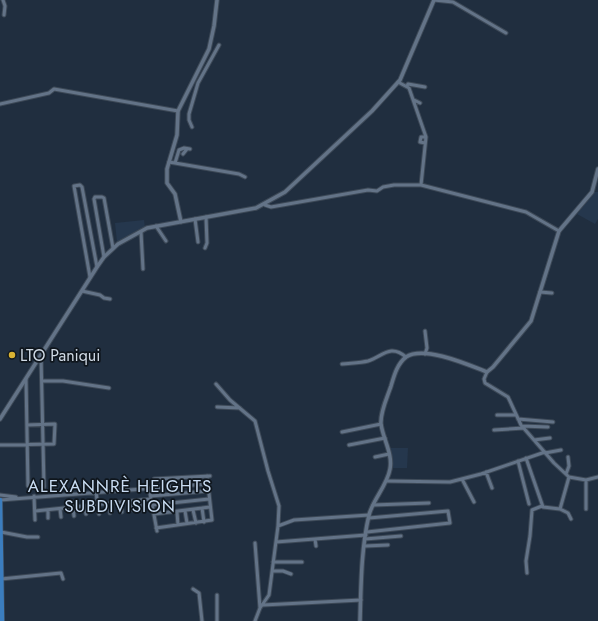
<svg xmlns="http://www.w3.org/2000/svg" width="598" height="621" font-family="Jost,sans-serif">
	<rect width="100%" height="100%" fill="#202e3f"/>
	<path fill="#25374d" d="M594,192h4v27l-3,5 -18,-10z
		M144,220l1,8 -28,14 -2,-19z
		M389,448h19l-1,20h-16z"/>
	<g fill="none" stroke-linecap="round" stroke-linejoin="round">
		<g stroke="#3d4957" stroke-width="5">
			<path id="minor" d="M3,0l2,6 -1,9
				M434,0l19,2 53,31
				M398,82l11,6 17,49 -5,48 105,27 33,19
				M407,86l1,-2 17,3
				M414,100l6,3
				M0,104l49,-11 5,-4 124,22
				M192,127l-3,-7v-6l9,-31 21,-38
				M425,143l-5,-1 1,-5h5
				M183,154l4,-5
				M169,162l70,12 6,3
				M175,163l4,-13 5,-2 6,1
				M265,205l6,2 97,-17 9,1 6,-4 11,-2h27
				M195,219l3,23
				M156,226l10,15
				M141,232l2,37
				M205,248l2,-5 -1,-26
				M104,257l-10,-58 1,-2h7l2,1 9,50
				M90,277l-16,-91 6,-1 2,2 15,80
				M82,291l18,4 4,3 6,1
				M540,292l12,1
				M425,331l2,17 -2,6
				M41,355l3,132
				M342,364c8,-1 18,-1 26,-3 14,-4 22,-18 38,-4
				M487,372l-3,7 1,4 23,14 13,28 33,38 15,14 17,3 12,-3
				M26,379l2,107
				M42,381h21l46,7
				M216,384l14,16 25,21 13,50 11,35 -1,20 16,-6 75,-5
				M217,407l23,1
				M497,415h19
				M518,419l35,3
				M522,426l26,1
				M494,430l30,-2
				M342,432l39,-8
				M534,440l16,-2
				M0,445l54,-1 1,-20 -28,1
				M349,445l36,-7
				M545,453l16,-3
				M375,457l14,-3
				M526,458l17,49 17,2 9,-32
				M518,461l11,43
				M486,472l6,16
				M566,474l3,-8 -1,-9
				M154,479l56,-3
				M462,479l12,23
				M387,481l63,1 31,-8 64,-22
				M149,488l8,43
				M96,492l3,22
				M0,495l16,2
				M34,496l1,24
				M151,496l57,-5
				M0,500l207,-16
				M141,500l1,10
				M132,502l1,8
				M121,503l1,9
				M110,504v9
				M152,505l57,-6
				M373,505l56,-2
				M85,506l1,8
				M73,507l1,9
				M202,508l2,14
				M60,509l1,8
				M560,509l8,4 3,6
				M586,509v-29
				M48,510v8
				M193,510l3,13
				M35,511l116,-12
				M185,511l2,12
				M177,512l1,13
				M154,514l56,-7
				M156,528l56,-8 -5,-44
				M1,532l26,5h11
				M367,532l83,-9 -2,-12 -79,7
				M315,539l1,7
				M365,539l36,-3
				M276,542l90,-7
				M255,543l5,65
				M365,546l23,-1
				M273,562h29
				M273,571h10l8,3
				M527,573l-1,-12 4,-25 2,-26 10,-4
				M1,579l60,-6 2,6
				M193,589l6,4 3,28
				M263,605l98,-5
				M217,621v-26
				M255,621l5,-13 9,-13 9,-69"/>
		</g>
		<g stroke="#3d4957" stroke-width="5.5">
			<path id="tertiary" d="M181,222l-6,-28 -8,-11v-14l10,-34 1,-24 31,-62 5,-23 3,-26
				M0,419l97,-152 7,-10 14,-13 29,-16 109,-20 29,-16 87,-81 28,-31 34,-80
				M360,621c1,-35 1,-72 9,-106 4,-16 18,-29 21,-46 3,-15 -7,-30 -9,-45 -1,-12 6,-26 10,-38 3,-10 6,-22 15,-29 18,-12 63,8 81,15l6,-5 38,-46 28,-90 33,-39 6,-23"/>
		</g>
		<g stroke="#3d4957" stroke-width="6">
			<path id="primary" d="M0,500l2,121"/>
		</g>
		<use href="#minor" stroke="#637387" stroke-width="3"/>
		<use href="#tertiary" stroke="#637387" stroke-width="3.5"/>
		<use href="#primary" stroke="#3b7dbe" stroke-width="4.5"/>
	</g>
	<circle fill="#dab333" stroke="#0f161d" stroke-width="1.5" cx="12" cy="355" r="4"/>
	<g text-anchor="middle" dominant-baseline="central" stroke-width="3.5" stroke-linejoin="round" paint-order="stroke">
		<g font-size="16" fill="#d1dbe6" stroke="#0f161d" text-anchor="start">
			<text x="20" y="355">LTO Paniqui</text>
		</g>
		<g font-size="17" letter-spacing="1" fill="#c9dcf2" stroke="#0f161d">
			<text x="120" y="486">ALEXANNRÈ HEIGHTS<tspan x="120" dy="20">SUBDIVISION</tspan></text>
		</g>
	</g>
</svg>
